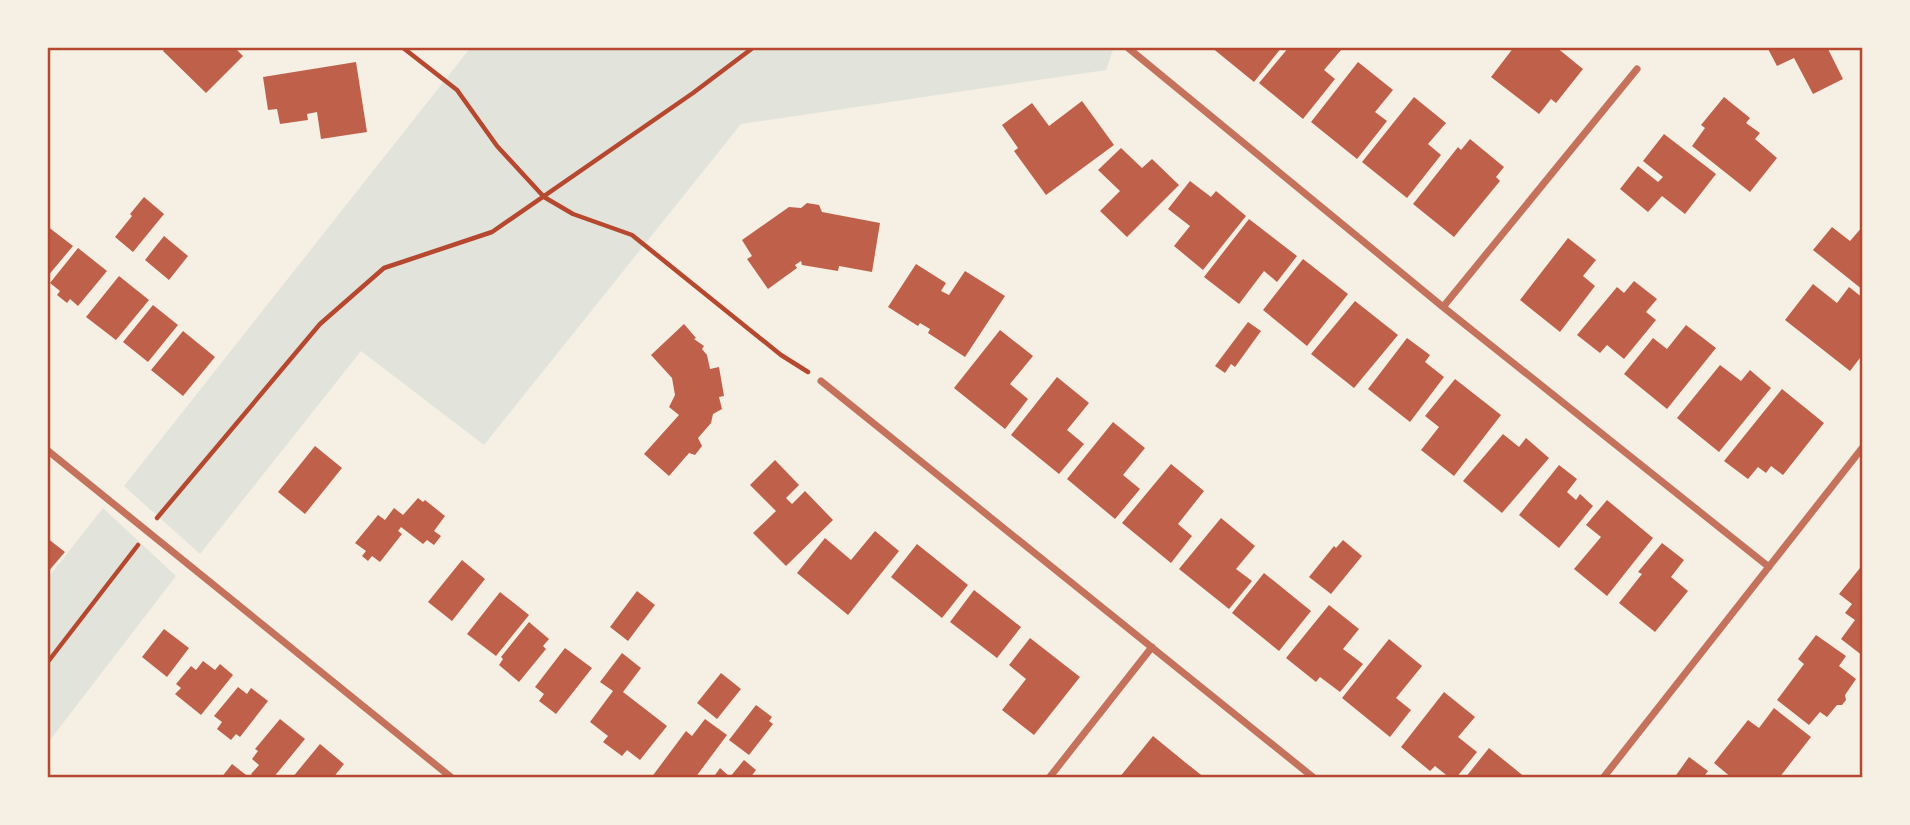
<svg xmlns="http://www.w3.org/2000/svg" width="1910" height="825" font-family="'DM Sans',sans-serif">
	<rect width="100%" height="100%" fill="#f6efe4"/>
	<path fill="#e2e4dc" d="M471,47h643l-8,23 -365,54 -257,321 -123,-94 -161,203 -76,-68z
		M103,508l73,68 -129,168v-165z"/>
	<path fill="#bf614a" d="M166,47h68l9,9 -37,37 -43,-42z
		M1211,47h71l-28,35z
		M1289,47h49l3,3 -17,20 11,9 -32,40 -44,-36z
		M1514,47h42l27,22 -27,34 -5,-4 -12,15 -48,-37z
		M1767,47h60l16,32 -30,15 -19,-36 -17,8z
		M356,62l11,70 -46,7 -4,-27 -10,2 1,6 -28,4 -3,-15 -9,1 -5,-33z
		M1358,62l35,28 -18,22 12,9 -30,38 -46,-37z
		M1414,97l32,26 -18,21 13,11 -34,43 -45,-36z
		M1724,97l26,21 -4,5 14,10 -5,6 22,19 -27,34 -58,-46 13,-18 -4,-3z
		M1082,101l32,44 -68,50 -32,-44 4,-3 -16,-23 30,-22 17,23z
		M1664,134l52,40 -31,40 -23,-18 -14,16 -28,-23 18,-23 20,16 5,-5 -20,-16z
		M1470,139l34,28 -8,10 4,4 -46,56 -41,-33 45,-57 3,3z
		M1121,148l21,20 10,-9 27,26 -52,52 -27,-26 20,-20 -22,-21z
		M1190,181l21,16 5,-6 30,25 -43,54 -29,-24 16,-20 -22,-17z
		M144,197l20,17 -31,38 -18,-15 17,-21 -2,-2z
		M807,203l12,2 3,7 58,11 -8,49 -33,-6 -1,5 -36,-6 -1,-4 -6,4 2,3 -29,21 -21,-30 5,-3 -10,-16 47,-33 12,1z
		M1249,219l48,37 -20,26 -13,-11 -25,33 -35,-27z
		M47,226l26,20 -26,31z
		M1863,226v64l-50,-40 19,-23 18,14z
		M164,236l24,20 -19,24 -24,-20z
		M1568,238l28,22 -13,16 12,10 -35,46 -40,-32z
		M78,248l29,23 -29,35 -8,-7 -3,4 -10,-8 3,-4 -10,-8z
		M1303,259l45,35 -41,52 -44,-36z
		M916,264l30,19 -5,8 8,4 16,-24 40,25 -40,61 -37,-24 2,-4 -10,-6 -2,3 -30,-19z
		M119,276l30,24 -33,40 -30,-23z
		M1634,281l23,18 -11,13 10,8 -32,39 -17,-14 -7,8 -23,-18 40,-48 7,6z
		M1813,284l24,19 12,-16 14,11v56l-13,17 -65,-51z
		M1355,301l43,34 -44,53 -43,-34z
		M153,305l25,20 -30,37 -25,-20z
		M1248,322l13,9 -26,36 -4,-3 -6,9 -10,-7z
		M684,324l12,14 -2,1 10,7 -2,3 5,6 3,14 9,-2 5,29 -5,1 3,12 -9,5 -2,9 -13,15 4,8 -7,9 -6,-2 -20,23 -25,-22 35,-39 -10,-8 6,-12 -3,-17 -21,-23z
		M1686,325l30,23 -49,61 -43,-35 29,-36 14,11z
		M1000,330l33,26 -23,28 18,15 -23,30 -51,-41z
		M183,331l32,26 -32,39 -32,-26z
		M1407,338l23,17 -5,7 19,15 -34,45 -42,-33z
		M1720,365l21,16 9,-11 21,18 -52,64 -42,-34z
		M1057,377l32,26 -22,27 17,14 -25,30 -48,-39z
		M1455,379l46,36 -47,61 -33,-26 18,-23 -14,-11z
		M1782,389l42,34 -41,52 -12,-9 -5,7 -8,-6 -10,12 -24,-18z
		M1113,422l32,26 -22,27 17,14 -25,30 -48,-40z
		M1503,434l16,13 7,-9 23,20 -47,55 -39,-32z
		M315,446l27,22 -37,46 -27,-22z
		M775,460l24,25 -13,13 6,6 13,-13 28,29 -47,46 -33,-33 23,-22 -26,-26z
		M1171,464l33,27 -26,33 14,12 -21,27 -49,-40z
		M1559,465l18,14 -10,13 9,8 4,-6 13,12 -34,42 -40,-33z
		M418,498l5,4 2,-2 20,16 -11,15 7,5 -7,9 -7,-5 -4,4 -22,-17 -3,4 4,3 -22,28 -8,-6 -4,5 -6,-5 4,-5 -11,-8 23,-28 7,5 9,-12 9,7z
		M1607,500l46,38 -46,58 -33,-27 27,-32 -15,-12z
		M1221,518l34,28 -19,23 16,12 -23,28 -50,-40z
		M875,531l24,20 -51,64 -51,-42 28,-35 26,22z
		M47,538l18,14 -18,21z
		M1343,540l19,16 -31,38 -22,-17 25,-31 2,2z
		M1662,543l22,17 -13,17 17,14 -33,41 -36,-29 23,-29 -4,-2z
		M917,544l51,41 -26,33 -51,-41z
		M462,560l23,19 -33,42 -24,-19z
		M1860,568l3,2v86l-22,-17 14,-19 -10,-7 7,-9 -13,-10z
		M1264,573l47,38 -32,40 -47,-38z
		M974,590l47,37 -24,31 -47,-36z
		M637,591l18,14 -27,36 -18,-14z
		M500,592l29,23 -33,41 -29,-22z
		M1329,605l30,24 -16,20 20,15 -23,28 -20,-15 -4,5 -30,-24z
		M529,622l20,17 -6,7 3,3 -27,33 -20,-17 4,-6 -2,-2z
		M164,629l25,19 -22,29 -25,-20z
		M1816,635l30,21 -7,10 17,13 -11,16 1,5 -4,5h-5l-10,12 -7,-5 -11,13 -32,-25 27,-36 -6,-5z
		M1030,638l50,39 -46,58 -32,-25 24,-31 -17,-14z
		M1389,639l33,27 -26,32 15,12 -21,27 -48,-39z
		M565,648l27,20 -36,46 -17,-13 5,-7 -9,-7z
		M622,653l19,15 -18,24 44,34 -27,34 -13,-10 -5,6 -19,-14 5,-6 -18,-14 23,-31 -13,-9z
		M203,661l12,9 5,-6 13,11 -32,40 -26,-21 6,-6 -5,-4 15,-18 5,4z
		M721,673l20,16 -24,30 -20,-16z
		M238,687l9,7 4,-6 17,13 -28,36 -4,-3 -5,6 -14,-11 5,-7 -8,-6z
		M1444,692l31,25 -17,20 19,15 -21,26h-6l-15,-12 -5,5 -29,-24z
		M756,705l16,12 -3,4 4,3 -24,31 -20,-15z
		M1774,708l37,29 -32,41h-47l-18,-15 34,-43 11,8z
		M280,719l25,20 -32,39h-18l-4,-4 8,-9 -7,-6 6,-8 -3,-2z
		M705,719l22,16 -32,43h-44l35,-47 6,5z
		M1153,736l33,27 19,15h-86z
		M320,744l24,20 -11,14h-41z
		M1489,748l37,30h-61z
		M1689,757l19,14 -5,7h-29z
		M744,760l12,10 -6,8h-37l7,-10 10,9z
		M232,764l18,14h-29z"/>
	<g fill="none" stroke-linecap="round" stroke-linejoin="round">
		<path stroke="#b5482f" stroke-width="4.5" d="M402,47l55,43 40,56 47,51 29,17 59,21 149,120 27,17
			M157,518l163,-194 64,-56 108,-36 201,-139 61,-46
			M47,663l91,-118"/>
		<path stroke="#c5725c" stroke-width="7" d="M1127,47l316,260 326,260
			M1443,307l194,-238
			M821,381l493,397
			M47,450l405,328
			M1049,778l103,-131
			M1603,778l260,-331"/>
	</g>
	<rect width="1910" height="825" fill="none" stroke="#f6efe4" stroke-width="98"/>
	<rect x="49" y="49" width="1812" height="727" fill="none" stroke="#b5482f" stroke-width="2.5"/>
</svg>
